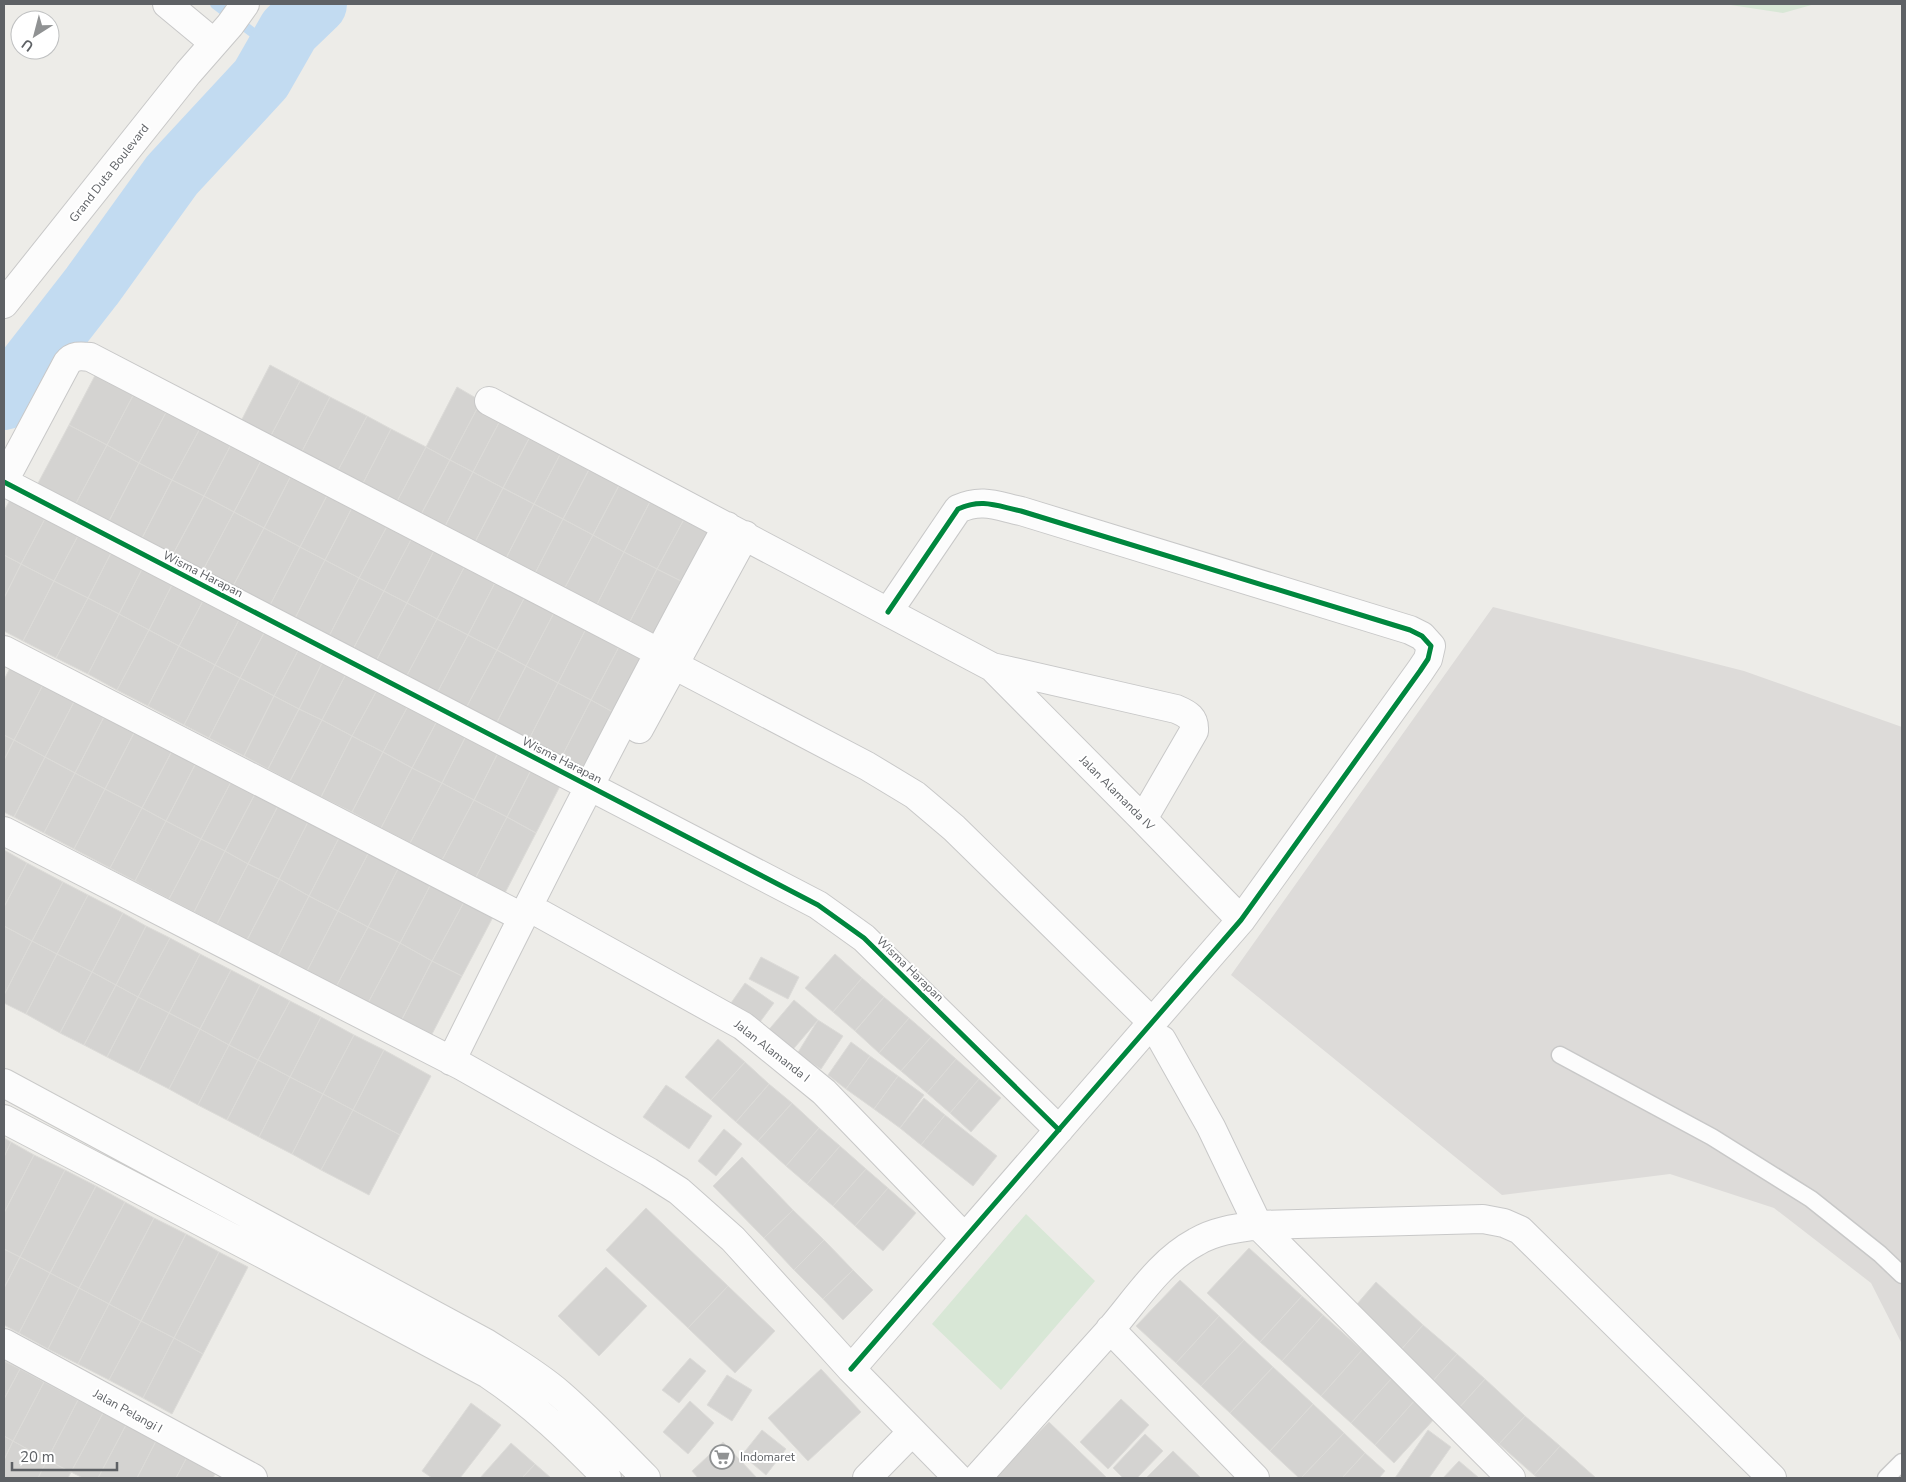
<svg xmlns="http://www.w3.org/2000/svg" width="1906" height="1482" font-family="'Nunito Sans',sans-serif">
	<rect width="100%" height="100%" fill="#edece8"/>
	<path fill="#dddbd9" d="M1493,607l251,64 158,56v617l-31,-61 -97,-75 -104,-34 -168,21 -271,-220z"/>
	<path fill="#d8e7d6" d="M293,4h44l-19,18z
		M1724,4h91l-32,9z
		M1026,1214l69,67 -94,109 -69,-66z"/>
	<g fill="none" stroke-linecap="round" stroke-linejoin="round">
		<path stroke="#c2dbf1" stroke-width="10" d="M215,4l62,47"/>
		<path stroke="#c2dbf1" stroke-width="62" d="M4,399l88,-113 80,-111 89,-96 28,-49 27,-26"/>
	</g>
	<path fill="#d4d3d1" stroke="#dcdbd8" d="M270,365l30,16 -32,60 -29,-16z
		M100,366l38,20 -31,59 -38,-20z
		M300,381l30,16 -31,60 -31,-16z
		M138,386l33,17 -32,60 -32,-18z
		M457,387l24,14 -31,59 -24,-13z
		M330,397l37,19 -32,60 -36,-19z
		M481,401l23,12 -31,59 -23,-12z
		M171,403l33,18 -32,59 -33,-17z
		M504,413l30,16 -31,59 -30,-16z
		M367,416l24,13 -31,60 -25,-13z
		M204,421l31,16 -31,59 -32,-16z
		M69,425l38,20 -32,60 -38,-20z
		M391,429l35,18 -32,60 -34,-18z
		M534,429l31,16 -31,59 -31,-16z
		M235,437l30,16 -31,59 -30,-16z
		M107,445l32,18 -31,60 -33,-18z
		M565,445l29,15 -31,59 -29,-15z
		M426,447l24,13 -32,60 -24,-13z
		M265,453l30,15 -31,60 -30,-16z
		M450,460l23,12 -31,60 -24,-12z
		M594,460l30,16 -31,59 -30,-16z
		M139,463l33,17 -31,60 -33,-17z
		M295,468l36,20 -31,59 -36,-19z
		M473,472l30,16 -31,60 -30,-16z
		M624,476l31,16 -31,60 -31,-17z
		M172,480l32,16 -32,60 -31,-16z
		M331,488l25,12 -31,60 -25,-13z
		M503,488l31,16 -31,60 -31,-16z
		M655,492l34,18 -32,59 -33,-17z
		M204,496l30,16 -32,60 -30,-16z
		M11,498l35,19 -25,47 -17,-9v-44z
		M356,500l35,19 -32,59 -34,-18z
		M534,504l29,15 -31,60 -29,-15z
		M689,510l29,15 -31,59 -30,-15z
		M234,512l30,16 -32,60 -30,-16z
		M46,517l33,17 -25,47 -33,-17z
		M391,519l24,13 -31,59 -25,-13z
		M563,519l30,16 -32,60 -29,-16z
		M264,528l36,19 -31,60 -37,-19z
		M415,532l23,11 -31,60 -23,-12z
		M79,534l33,17 -24,47 -34,-17z
		M593,535l31,17 -31,60 -32,-17z
		M438,543l30,17 -31,59 -30,-16z
		M300,547l25,13 -31,60 -25,-13z
		M112,551l31,16 -24,47 -31,-16z
		M624,552l33,17 -31,60 -33,-17z
		M4,555l17,9 -17,34z
		M325,560l34,18 -31,60 -34,-18z
		M468,560l31,15 -31,60 -31,-16z
		M21,564l33,17 -31,60 -19,-10v-33z
		M143,567l30,16 -24,47 -30,-16z
		M657,569l30,15 -32,61 -29,-16z
		M499,575l29,16 -31,59 -29,-15z
		M359,578l25,13 -32,60 -24,-13z
		M54,581l34,17 -32,60 -33,-17z
		M173,583l31,16 -25,47 -30,-16z
		M384,591l23,12 -32,60 -23,-12z
		M528,591l29,16 -31,59 -29,-16z
		M88,598l31,16 -31,60 -32,-16z
		M204,599l36,19 -25,47 -36,-19z
		M407,603l30,16 -32,60 -30,-16z
		M557,607l32,16 -31,60 -32,-17z
		M119,614l30,16 -32,60 -29,-16z
		M240,618l25,13 -25,47 -25,-13z
		M437,619l31,16 -32,60 -31,-16z
		M589,623l33,18 -31,59 -33,-17z
		M149,630l30,16 -31,60 -31,-16z
		M265,631l34,18 -25,47 -34,-18z
		M468,635l29,15 -32,60 -29,-15z
		M622,641l29,15 -31,60 -29,-16z
		M179,646l36,19 -31,60 -36,-19z
		M299,649l24,12 -24,48 -25,-13z
		M497,650l29,16 -31,60 -30,-16z
		M323,661l23,13 -24,46 -23,-11z
		M12,664l33,17 -31,59 -10,-5v-55z
		M215,665l25,13 -31,60 -25,-13z
		M526,666l32,17 -31,60 -32,-17z
		M346,674l31,16 -25,46 -30,-16z
		M240,678l34,18 -30,60 -35,-18z
		M45,681l31,17 -31,59 -31,-17z
		M558,683l33,17 -31,60 -33,-17z
		M377,690l31,16 -25,46 -31,-16z
		M274,696l25,13 -31,60 -24,-13z
		M76,698l30,15 -31,60 -30,-16z
		M591,700l29,16 -31,60 -29,-16z
		M408,706l29,15 -25,47 -29,-16z
		M299,709l23,11 -32,61 -22,-12z
		M106,713l30,16 -31,60 -30,-16z
		M322,720l30,16 -31,61 -31,-16z
		M437,721l29,15 -24,47 -30,-15z
		M136,729l37,20 -31,59 -37,-19z
		M4,735l10,5 -10,20z
		M352,736l31,16 -31,60 -31,-15z
		M466,736l32,17 -24,47 -32,-17z
		M14,740l31,17 -31,60 -10,-5v-52z
		M173,749l24,12 -31,60 -24,-13z
		M383,752l29,16 -31,60 -29,-16z
		M498,753l33,17 -24,47 -33,-17z
		M45,757l30,16 -31,60 -30,-16z
		M197,761l35,19 -31,59 -35,-18z
		M412,768l30,15 -32,60 -29,-15z
		M531,770l29,16 -24,47 -29,-16z
		M75,773l30,16 -31,60 -30,-16z
		M232,780l24,12 -31,59 -24,-12z
		M442,783l32,17 -32,60 -32,-17z
		M105,789l37,19 -32,60 -36,-19z
		M256,792l23,12 -31,60 -23,-13z
		M474,800l33,17 -31,60 -34,-17z
		M279,804l30,16 -30,59 -31,-15z
		M142,808l24,13 -31,60 -25,-13z
		M507,817l29,16 -31,60 -29,-16z
		M309,820l31,16 -31,60 -30,-17z
		M166,821l35,18 -32,60 -34,-18z
		M340,836l29,16 -31,59 -29,-15z
		M201,839l24,12 -31,61 -25,-13z
		M4,850l23,13 -23,44z
		M225,851l23,13 -31,60 -23,-12z
		M369,852l30,15 -31,60 -30,-16z
		M27,863l36,19 -31,59 -28,-15v-19z
		M248,864l31,15 -32,61 -30,-16z
		M399,867l32,17 -31,59 -32,-16z
		M279,879l30,17 -31,60 -31,-16z
		M63,882l25,13 -31,59 -25,-13z
		M431,884l33,18 -32,59 -32,-18z
		M88,895l35,18 -31,59 -35,-18z
		M309,896l29,15 -31,60 -29,-15z
		M464,902l29,15 -31,59 -30,-15z
		M338,911l30,16 -32,60 -29,-16z
		M123,913l23,13 -30,59 -24,-13z
		M4,926l28,15 -28,54z
		M146,926l24,12 -32,59 -22,-12z
		M368,927l32,16 -32,60 -32,-16z
		M170,938l30,16 -31,59 -31,-16z
		M32,941l25,13 -31,60 -22,-11v-8z
		M400,943l32,18 -31,60 -33,-18z
		M57,954l35,18 -32,61 -34,-19z
		M200,954l31,16 -31,59 -31,-16z
		M835,954l27,24 -29,34 -28,-24z
		M761,957l38,20 -11,22 -39,-20z
		M432,961l30,15 -31,60 -30,-15z
		M231,970l29,15 -31,60 -29,-16z
		M92,972l24,13 -32,60 -24,-12z
		M862,978l22,19 -29,34 -22,-19z
		M745,983l29,20 -14,19 -29,-19z
		M116,985l22,12 -31,60 -23,-12z
		M260,985l30,16 -32,59 -29,-15z
		M138,997l31,16 -31,60 -31,-16z
		M884,997l25,21 -30,35 -24,-22z
		M794,1000l24,20 -28,33 -24,-20z
		M290,1001l31,16 -31,60 -32,-17z
		M169,1013l31,16 -31,60 -31,-16z
		M321,1017l33,18 -31,59 -33,-17z
		M909,1018l22,19 -30,34 -22,-18z
		M818,1020l25,16 -22,33 -24,-15z
		M200,1029l29,16 -31,60 -29,-16z
		M354,1035l30,15 -31,60 -30,-16z
		M931,1037l25,22 -29,34 -26,-22z
		M718,1039l27,23 -34,38 -26,-23z
		M851,1042l19,14 -24,33 -18,-14z
		M229,1045l29,15 -31,60 -29,-15z
		M384,1050l47,26 -31,59 -47,-25z
		M870,1056l28,20 -24,33 -28,-20z
		M956,1059l23,20 -29,34 -23,-20z
		M258,1060l32,17 -31,60 -32,-17z
		M745,1062l24,22 -33,38 -25,-22z
		M898,1076l26,19 -24,33 -26,-19z
		M290,1077l33,17 -31,60 -33,-17z
		M979,1079l22,19 -30,34 -21,-19z
		M769,1084l23,19 -34,38 -22,-19z
		M666,1085l46,31 -23,33 -46,-32z
		M323,1094l30,16 -32,60 -29,-16z
		M924,1098l21,17 -24,30 -21,-17z
		M792,1103l27,25 -33,38 -28,-25z
		M353,1110l47,25 -31,60 -48,-25z
		M945,1115l52,41 -24,30 -52,-41z
		M819,1128l21,18 -33,38 -21,-18z
		M724,1129l18,15 -26,32 -18,-15z
		M4,1138l7,4 -7,15z
		M11,1142l23,13 -30,58v-56z
		M840,1146l26,23 -33,37 -26,-22z
		M34,1155l31,15 -45,87 -16,-8v-36z
		M742,1157l51,53 -29,28 -51,-52z
		M866,1169l22,19 -33,38 -22,-20z
		M65,1170l31,16 -46,87 -30,-16z
		M96,1186l29,16 -46,86 -29,-15z
		M888,1188l28,25 -33,38 -28,-25z
		M125,1202l29,16 -45,86 -30,-16z
		M646,1208l82,78 -40,42 -82,-78z
		M793,1210l31,30 -30,30 -30,-32z
		M154,1218l32,16 -45,87 -32,-17z
		M186,1234l33,18 -45,86 -33,-17z
		M824,1240l29,30 -30,29 -29,-29z
		M1249,1248l53,48 -42,46 -53,-49z
		M4,1249l16,8 -16,31z
		M219,1252l29,15 -45,87 -29,-16z
		M20,1257l30,16 -31,60 -15,-8v-37z
		M606,1267l41,39 -48,50 -41,-40z
		M853,1270l20,20 -30,30 -20,-21z
		M50,1273l29,15 -31,61 -29,-16z
		M1180,1280l39,36 -43,47 -40,-37z
		M1376,1282l47,43 -25,28 -47,-42z
		M728,1286l47,45 -40,42 -47,-45z
		M79,1288l30,16 -31,60 -30,-15z
		M1302,1296l21,19 -41,46 -22,-19z
		M109,1304l32,17 -32,59 -31,-16z
		M1323,1315l39,35 -41,46 -39,-35z
		M1219,1316l25,24 -43,46 -25,-23z
		M141,1321l33,17 -31,60 -34,-18z
		M1423,1325l34,29 -26,29 -33,-30z
		M174,1338l29,16 -31,60 -29,-16z
		M1244,1340l29,27 -43,46 -29,-27z
		M1362,1350l30,28 -41,45 -30,-27z
		M1457,1354l28,25 -26,29 -28,-25z
		M690,1358l16,13 -27,32 -17,-13z
		M4,1361l16,8 -16,30z
		M1273,1367l40,37 -43,47 -40,-38z
		M20,1369l24,13 -31,59 -9,-5v-37z
		M821,1369l40,43 -53,49 -40,-43z
		M727,1375l25,15 -20,31 -25,-16z
		M1392,1378l24,21 -41,46 -24,-22z
		M1485,1379l40,37 -26,28 -40,-36z
		M44,1382l34,18 -31,60 -34,-19z
		M1121,1399l28,26 -41,44 -28,-27z
		M1416,1399l20,18 -42,46 -19,-18z
		M78,1400l25,13 -32,59 -24,-12z
		M690,1401l24,22 -26,31 -25,-22z
		M471,1403l30,22 -41,53h-28l-10,-7z
		M1313,1404l31,29 -43,45h-2l-29,-27z
		M103,1413l23,12 -28,53h-15l-12,-6z
		M1525,1416l35,30 -26,29 -35,-31z
		M1049,1422l58,56h-110l-2,-1z
		M126,1425l30,16 -19,37h-39z
		M762,1430l24,19 -20,26 -24,-20z
		M1428,1430l23,17 -22,31h-34z
		M1344,1433l21,20 -23,25h-41z
		M1145,1434l18,17 -26,27h-14l-10,-10z
		M4,1436l9,5 -9,19z
		M13,1441l34,19 -9,18h-34v-18z
		M156,1441l31,16 -11,21h-39z
		M723,1442l34,36h-59l-6,-7z
		M511,1443l24,21 -13,14h-42z
		M1560,1446l36,32h-58l-4,-3z
		M1173,1451l28,27h-55z
		M1365,1453l20,18 -6,7h-37z
		M187,1457l29,15 -3,6h-37z
		M47,1460l24,12 -3,6h-30z
		M1459,1461l20,17h-36z
		M535,1464l16,14h-29z"/>
	<g fill="none" stroke-linecap="round" stroke-linejoin="round">
		<g stroke="#c8c8c8" stroke-width="19">
			<path id="service" d="M1560,1055l152,82 99,62 69,55 22,21
				M1886,1478l16,-16"/>
		</g>
		<g stroke="#c8c8c8" stroke-width="30">
			<path id="minor" d="M489,401l503,266 184,42c12,5 19,9 18,22l-51,88
				M4,481l63,-118c6,-8 14,-7 23,-6l568,295
				M4,482l814,423 46,33 195,192
				M4,650l518,267
				M674,665l193,101 48,29 39,33 199,195
				M992,667l151,152 98,101
				M639,729l106,-194
				M4,831l458,235 187,106 30,19 54,48 118,130 107,109
				M541,914l202,112 81,66 141,146
				M1162,1040l49,87 47,98 253,253
				M451,1061c89,-180 180,-359 276,-535
				M1110,1329l145,149
				M4,1343l249,135
				M851,1369l390,-449 179,-249 8,-12 3,-13 -9,-10 -12,-6 -389,-119c-24,-5 -39,-13 -63,-2l-70,103
				M867,1478l45,-46
				M977,1478c44,-49 88,-98 132,-147 27,-31 50,-69 87,-89 18,-11 41,-14 62,-17l225,-6 21,4 16,7 252,248"/>
		</g>
		<g stroke="#c8c8c8" stroke-width="30">
			<path id="tertiary" d="M167,4l47,39
				M4,304l184,-231 42,-48 15,-21"/>
		</g>
		<g stroke="#cacac9" stroke-width="30">
			<path id="secondary" d="M4,1083l482,260c25,16 51,31 74,51 30,26 58,56 86,84
				M4,1119l257,134 227,121c45,30 82,66 119,104"/>
		</g>
		<use href="#service" stroke="#fcfcfc" stroke-width="16"/>
		<use href="#minor" stroke="#fcfcfc" stroke-width="28"/>
		<use href="#tertiary" stroke="#fcfcfc" stroke-width="28"/>
		<use href="#secondary" stroke="#fcfcfc" stroke-width="28"/>
		<g stroke="#fff" stroke-width="8">
			<path id="cycleway" d="M4,482l814,423 46,33 195,192
				M851,1369l390,-449 179,-249 8,-12 3,-13 -9,-10 -12,-6 -389,-119c-24,-5 -39,-13 -63,-2l-70,103"/>
		</g>
		<use href="#cycleway" stroke="#00873e" stroke-width="5"/>
	</g>
	<defs>
		<g id="supermarket-ring" transform="scale(1.25)"><circle r="9.5" fill="#fff" stroke="#909293" stroke-width="1.5"/><path d="M-6-5.5h2.5l.6 2H6L4.5 2H-2.5L-4.4-4H-6ZM-1.5 3.2a1.3 1.3 0 1 0 .1 0ZM3 3.2a1.3 1.3 0 1 0 .1 0Z" fill="#909293"/></g>
	</defs>
	<g fill-rule="evenodd">
		<use href="#supermarket-ring" x="722" y="1457"/>
	</g>
	<g text-anchor="middle" dominant-baseline="central" stroke-width="4" stroke-linejoin="round" paint-order="stroke">
		<g font-size="12" fill="#5e6165" stroke="#fff">
			<text transform="translate(109 173) rotate(-52)">Grand Duta Boulevard</text>
			<text transform="translate(203 574) rotate(27)">Wisma Harapan</text>
			<text transform="translate(562 760) rotate(27)">Wisma Harapan</text>
			<text transform="translate(1117 793) rotate(45)">Jalan Alamanda IV</text>
			<text transform="translate(910 969) rotate(44)">Wisma Harapan</text>
			<text transform="translate(772 1051) rotate(38)">Jalan Alamanda I</text>
			<text transform="translate(128 1411) rotate(29)">Jalan Pelangi I</text>
		</g>
		<g font-size="12" fill="#5e6165" stroke="#fff" text-anchor="start">
			<text x="740" y="1457">Indomaret</text>
		</g>
	</g>
	<rect width="1906" height="1482" fill="none" stroke="#5e6165" stroke-width="10"/>
	<g transform="translate(35 35) rotate(216)"><circle r="24" fill="#ffffff" stroke="#bfc0c1"/>
	<path d="M0-4L9 19L0 12L-9 19Z" fill="#909293"/>
	<text y="-8" font-size="14" font-weight="bold" text-anchor="middle" fill="#5e6165">U</text>
	</g>
	<path d="M12 1462v8h105v-8" fill="none" stroke="#5e6165" stroke-width="2.5"/>
	<text x="20" y="1462" font-size="15" fill="#5e6165" stroke="#ffffff" stroke-width="4" paint-order="stroke">20 m</text>
</svg>
